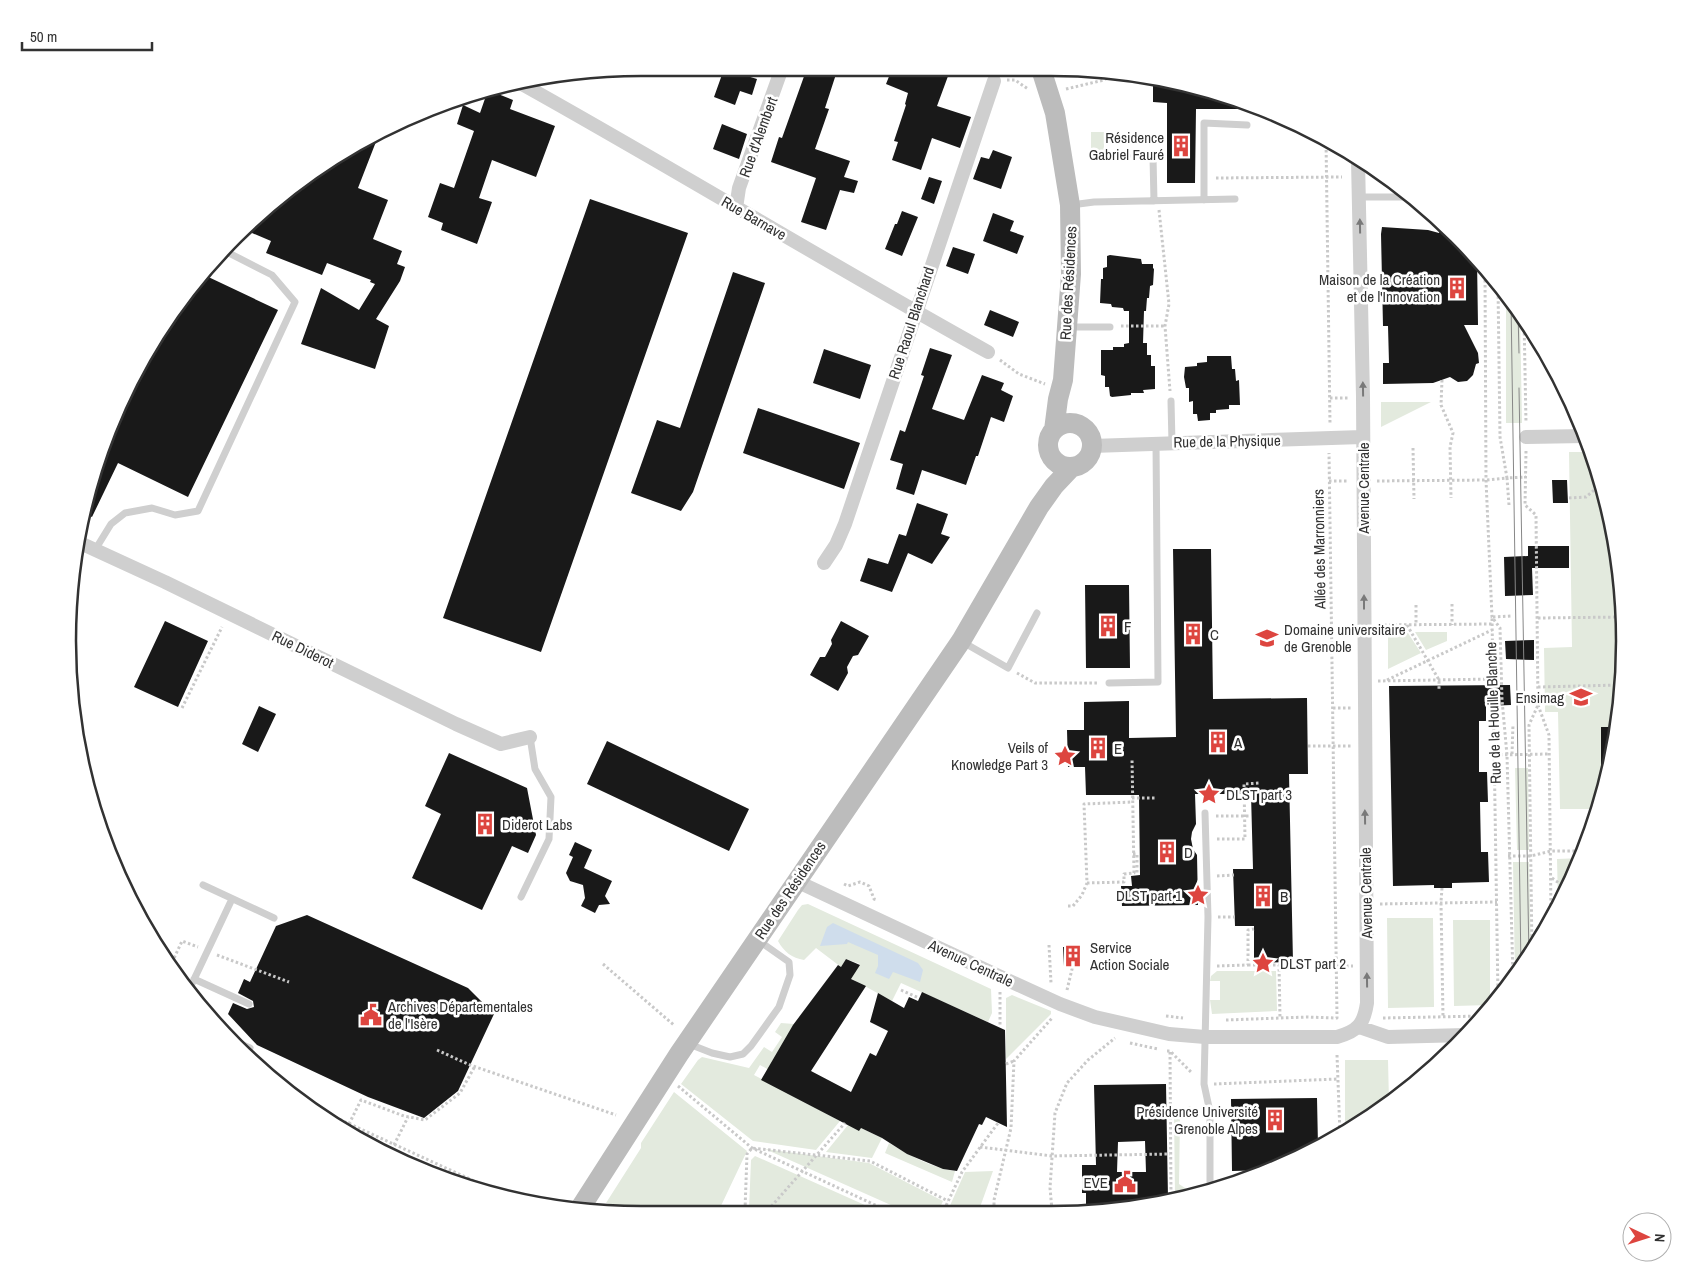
<svg xmlns="http://www.w3.org/2000/svg" width="1692" height="1282" font-family="'Archivo Narrow',sans-serif">
	<rect width="100%" height="100%" fill="#fff"/>
	<path fill="#e3eade" d="M1091,132h13v26h-13z
		M1506,302h5l9,11 2,110h-16z
		M1381,402h50l-50,25z
		M1569,452h21l23,77 11,112 -8,86 -15,1 1,62 -5,19h-37l-2,-97h-13l-1,-64 28,-1z
		M1415,632h32v9l-21,9z
		M1388,633h20l13,20 -33,16z
		M1515,768h13l1,82h-12z
		M1582,858l-1,2 -23,43 -1,-44z
		M1513,862h16l2,93 -16,20z
		M808,904l183,85 1,24 -4,9 -87,-39 -9,18 -42,-23 10,-14 -14,-5 -5,8 -25,-19 -12,12c-12,-2 -20,-8 -26,-19l20,-31 4,-5z
		M1387,918h46l1,89 -46,1z
		M1453,920h37v85l-36,1z
		M1217,971h59l1,40 -65,3 -2,-14h10v-19h-10l1,-5z
		M1012,995l39,16v3l-45,45v-61z
		M781,1023l13,1 -23,39 1,1 -3,6 -9,-5 -6,10 86,46 -24,29 -63,-9 -72,-57 17,-24 4,-3 47,11 15,-21 8,5 10,-15 -7,-5z
		M1345,1060h43l1,42c-12,10 -27,25 -44,25z
		M674,1092l73,59 -28,59h-77l-36,-7 35,-55v-5z
		M1190,1106l5,10 -15,1 -1,67 12,8 -16,4 -1,-83z
		M848,1125l13,3 21,10 -10,20 -46,-6z
		M889,1143c20,12 43,25 66,28l-3,11 -67,-29z
		M765,1149l104,14 74,38 -4,9h-37z
		M755,1156l121,54h-127l2,-50z
		M993,1171l-14,39h-31l17,-38z"/>
	<path fill="#cfddec" d="M833,923l85,40 5,7 -3,12 -27,-10 -4,7 -14,-6 3,-7v-11l-30,-13 -1,2 -27,2 7,-19z"/>
	<path fill="#191919" fill-rule="evenodd" d="M807,68h31l-13,40 4,1 -14,40 35,12 -6,16 14,4 -4,12 -14,-3 -14,40 -25,-8 15,-44 -45,-16 8,-25 3,1z
		M918,68h33l-14,38 34,11 -11,31 -28,-10 -11,32 -29,-10 6,-18 -4,-1 12,-36 -1,-1 3,-11 -22,-9 6,-15 23,8z
		M724,69l33,10 -5,16 -12,-4 -5,14 -21,-8z
		M1153,79l47,8 54,20 -1,2h-57l-1,74h-28v-80l-14,-1z
		M488,90l25,10 -3,9 45,17 -19,51 -44,-17 -13,38 13,4 -15,42 -36,-14 2,-7 -15,-6 12,-34 14,5 20,-57 -17,-7 6,-19 17,8z
		M722,124l25,10 -8,25 -26,-10z
		M379,134l-21,54 30,12 -15,39 29,12 -5,13 8,3 -5,14 -24,38 13,7 -14,43 -74,-25 20,-56 38,22 16,-26 -5,-2 1,-2 -44,-17 -5,12 -56,-22 5,-12 -26,-11 47,-44 62,-42z
		M993,150l19,7 -11,32 -28,-10 8,-22 8,2z
		M929,177l13,4 -8,23 -13,-5z
		M590,199l98,34 -147,419 -98,-34z
		M902,211l16,6 -16,39 -17,-7 10,-25h2z
		M993,213l21,8 -4,10 14,5 -7,18 -34,-13z
		M1443,224l14,12 20,24 1,65h-14l14,28 1,10 -3,1 -3,11 -6,6 -9,1 -8,-5 -17,6 -50,1v-21h6l-1,-37h-5l-2,-92 1,-7 46,3 11,3z
		M953,247l22,7 -7,20 -22,-8z
		M1110,255l31,4 1,5h11v4l1,1 -1,16 -3,1 -1,12h-2l-1,13h-2l-1,32h4v12h4v11h4v23l-12,1 1,3h-13v2l-19,2 -2,-1 -1,-9h-4v-11l-4,-1v-25h12v-3h11v-3l5,-1v-32h-5l-1,-3 -11,-1 -1,-3 -11,-1 1,-24h2v-11l4,-1v-11z
		M733,272l32,11 -72,209 -12,19 -50,-18 26,-73 23,8z
		M202,274l76,36 -90,187 -70,-34 -26,54 -8,-4 43,-126z
		M990,310l29,12 -6,15 -29,-12z
		M930,348l22,7 -20,54 32,11 18,-45 22,8 -3,7 12,6 -9,26 -13,-5 -13,39h-2l-10,29 -44,-15 -8,25 -18,-6 7,-25 -13,-4 10,-30 5,2 19,-56 -3,-1z
		M824,349l47,16 -11,34 -47,-16z
		M1207,356h24l1,13h3l1,12 3,-1 1,25h-11v4l-13,1v3h-6v7l-12,1 -1,-7h-4v-13l-4,1v-14h-3l-2,-11 1,-10 12,-1v-3l10,-1z
		M758,408l102,35 -16,46 -101,-36z
		M1552,480h15l1,23h-15z
		M917,503l31,11 -7,20 9,3 -18,27 -24,-11 -16,39 -32,-11 8,-23 20,6 11,-30 7,2z
		M1528,546h41v22h-37l1,27 -28,1 -1,-39 24,-1z
		M1173,549h38l2,150 94,-1 1,76h-19l4,188 -39,1v-37h-19l-2,-57h20l-2,-75h-56l1,30 -4,8 -1,7 2,10 4,6 1,50 -76,1 -1,-20h11l-1,-10 9,-1 -1,-80h-53l-1,-28h-17l-1,-37h17v-28l45,-1v37l47,-1z
		M1085,585h44l1,83h-44z
		M165,621l43,20 -30,66 -44,-20z
		M841,621l28,15 -11,19 -5,1 -6,11 1,6 -10,18 -28,-16 10,-18h5l7,-13 -1,-4z
		M1534,640v20l-28,-1 -1,-18z
		M1510,685l1,20 -25,1v15h-7v51h8l1,30h-8l1,50h7l1,30 -37,1v5h-18v-3l-41,1 -4,-200z
		M259,706l17,8 -18,38 -16,-8z
		M1601,727h15l-2,26 -8,26h-5z
		M607,741l142,68 -20,42 -142,-67z
		M449,753l78,35 9,47 -8,18 -16,-7 -30,64 -70,-32 29,-64 -16,-8z
		M575,842l17,8 -8,18 28,13 -7,15 5,8 -11,1 -4,8 -14,-7 4,-8 -2,-13 -13,-4 -4,-8 7,-16 -4,-2z
		M307,915l161,73 26,26 -36,77 -34,27 -56,-21 -111,-52 -29,-31 5,-11 14,6 7,-2 -1,-6 -15,-8 6,-14 6,3 26,-56z
		M1063,947h18l1,18 -18,1z
		M846,959l14,6 -9,14 15,7 -55,85 40,21 19,-39 6,3 12,-25 -18,-9 8,-29 26,15 5,-11 9,4 4,-9 83,38 2,97 -21,-10 -4,8 -3,-1 -22,47 -14,-2 -36,-15 -25,-16 -21,-10 -2,3 -19,-10 -79,-41 32,-55 45,-60 3,2z
		M1166,1084l2,114 -42,12h-40v-17h-4v-28h14l-2,-80zM1145,1141l1,31h-29l1,-30z
		M1317,1098l1,48 -46,24 -40,1 -1,-72z"/>
	<g fill="none" stroke-linecap="round" stroke-linejoin="round">
		<path stroke="#c9c9c9" stroke-width="3" stroke-dasharray="2.5 2.5" stroke-linecap="butt" d="M1007,80h8l13,9
			M1066,89l38,-9 12,-7
			M1326,140l4,284
			M1104,156h39
			M1216,178l126,-1
			M1159,210l10,94 -4,22 5,65
			M1485,270l1,210 6,137 8,11 2,72 5,55 6,223
			M1498,297h9
			M1524,318l2,105
			M1121,326h44
			M1000,360l19,14 26,10
			M1442,380l-1,25 12,28 -3,14 1,51
			M1330,398h20
			M1413,448l1,51
			M1526,451l-1,54 11,10 2,190 -9,20 3,227
			M1329,481h20
			M1377,481l109,-1 21,-2 -7,-41 -2,-151
			M1569,498l17,-1 14,-12
			M1509,505l-2,-27 19,-1
			M1452,604v21
			M1416,605v20
			M1538,618l84,-1
			M1379,625l113,-1
			M1407,625l32,55v9
			M1017,673l18,10h63
			M1387,680l105,-50
			M1378,681l115,-2
			M1538,687l82,-2
			M1538,705l11,30 2,180
			M182,708l40,-81
			M1333,708h19
			M1308,746h43
			M1512,754l1,-30
			M1495,755l54,-1
			M1132,798h24
			M1216,816h35
			M1217,839h28l-1,-55 16,-1
			M1133,854h4v19
			M1508,856h23l20,-5h33
			M1217,876l17,-1
			M1552,878l14,10
			M1087,883l37,-1v-8l10,-1 -2,-114
			M844,884l4,2 12,-4 9,4 5,13 3,1
			M1442,888l-1,14 2,115
			M1380,904l117,-2
			M1068,906h5l9,-11 5,-12 -3,-79 48,-2
			M1218,917h17
			M1049,945l2,38
			M217,955l72,27
			M603,964l72,62
			M1248,965h31l1,53
			M1217,966l31,-1v-35l6,-1
			M1336,966h17
			M170,967l12,-26 16,6
			M901,990l18,8
			M1067,990l6,-25
			M1000,992v35
			M1498,996l-6,-379 19,-1
			M1166,1016l17,2
			M1383,1018l99,-2
			M1226,1020l81,-3 30,1 -8,-565
			M1130,1043l28,6
			M437,1050l33,15 146,50
			M1167,1051h3l22,22
			M1170,1052l1,145
			M1337,1055l3,79
			M1442,1059v-8
			M1006,1064l8,-3
			M1214,1084l124,-5
			M678,1086l74,62 134,62
			M317,1109l190,87
			M349,1124l12,-24 43,16 21,4 35,-27 15,-27
			M394,1145l14,-28
			M980,1147l72,9 118,-2
			M542,1204l21,-1
			M745,1210l2,-56 5,-6 118,13 78,40
			M768,1210l77,-87
			M944,1210l18,-38 36,-49
			M994,1210v-10l17,-72 3,-67 39,-44
			M1052,1210l-2,-22 5,-75 12,-30 21,-23 27,-22"/>
		<path stroke="#cfcfcf" stroke-width="7" d="M1153,157l1,44
			M1359,197h53
			M1204,200v-77l43,2
			M1071,205l23,-3 141,-3
			M1069,327h41
			M1171,401l1,42
			M95,550l16,-26 14,-11 27,-5 23,7 23,-4 97,-209 -23,-27 -49,-25
			M961,641l47,27 29,-55
			M1109,683l49,-1 -2,-239
			M1205,813l3,104 -4,167 6,28v71l4,3
			M203,885l71,33
			M521,897l28,-58 2,-42 -16,-28 -5,-32
			M194,979l55,25
			M189,990l43,-91
			M229,1039l21,9
			M689,1044l23,9 18,4 13,-3 8,-8 28,-39 11,-32 -1,-13 -30,-21"/>
		<path stroke="#cfcfcf" stroke-width="14" d="M520,83c158,88 311,182 468,269
			M736,208l3,-20 43,-120
			M1526,437l59,-1
			M1092,446l270,-9
			M78,542l87,40 291,142 45,20 29,-7
			M824,563l12,-18 9,-21 149,-443
			M796,881l207,97 57,26 35,13 74,17 36,3h132c21,-6 27,-13 30,-34l-4,-606 -5,-237
			M1359,1027l29,10 78,-2"/>
		<path stroke="#bcbcbc" stroke-width="20" d="M1041,69l14,44 15,92 1,69 -8,106 -5,19 -4,31
			M1048 445a22 22 0 1 1 44 0a22 22 0 1 1-44 0Z
			M579,1210l100,-156 282,-413 78,-134 15,-21 17,-18"/>
		<path stroke="#878787" stroke-width="1" d="M1511,301l10,667
			M1518,311l1,42
			M1519,388l10,570"/>
	</g>
	<defs><path id="oneway-solid" d="M-6-.8H1V-3.2L6.5 0L1 3.2V.8H-6Z" transform="scale(1.25)"/></defs>
	<g fill="#797979">
		<use href="#oneway-solid" transform="translate(1360 226) rotate(-91)"/>
		<use href="#oneway-solid" transform="translate(1363 389) rotate(-91)"/>
		<use href="#oneway-solid" transform="translate(1364 602) rotate(-90)"/>
		<use href="#oneway-solid" transform="translate(1365 817) rotate(-91)"/>
		<use href="#oneway-solid" transform="translate(1367 980) rotate(-91)"/>
	</g>
	<defs>
		<g id="building-bare" transform="scale(1.725)"><path d="M-4-6H4V6H1V3H-1V6H-4ZM-2.5-4.3h1.7v1.8h-1.7ZM.8-4.3h1.7v1.8H.8ZM-2.5-1h1.7V.8h-1.7ZM.8-1h1.7V.8H.8Z" fill="#dd453f" stroke="#fff" stroke-width="2.5" paint-order="stroke"/></g>
		<g id="university-bare" transform="scale(1.725)"><path d="M0-5L7-2L0 1L-7-2ZM-4 1L0 2.5L4 1V4Q0 6-4 4Z" fill="#dd453f" stroke="#fff" stroke-width="2.5" paint-order="stroke"/></g>
		<g id="sight-bare" transform="scale(1.725)"><path d="M0-6L1.8-2.2L6-1.7L2.9 1.2L3.7 5.4L0 3.3L-3.7 5.4L-2.9 1.2L-6-1.7L-1.8-2.2Z" fill="#dd453f" stroke="#fff" stroke-width="2.5" paint-order="stroke"/></g>
		<g id="civic-bare" transform="scale(1.725)"><path d="M-.6-6.5H3V-4.5H.6V-3L4-1V1h2V6H-6V1h2V-1L-.6-3ZM-1.2 2.5V6h2.4V2.5Z" fill="#dd453f" stroke="#fff" stroke-width="2.5" paint-order="stroke"/></g>
	</defs>
	<g fill-rule="evenodd">
		<use href="#building-bare" x="1181" y="146"/>
		<use href="#building-bare" x="1457" y="288"/>
		<use href="#building-bare" x="1108" y="626"/>
		<use href="#building-bare" x="1193" y="634"/>
		<use href="#university-bare" x="1267" y="638"/>
		<use href="#university-bare" x="1581" y="697"/>
		<use href="#building-bare" x="1218" y="742"/>
		<use href="#building-bare" x="1098" y="748"/>
		<use href="#sight-bare" x="1065" y="756"/>
		<use href="#sight-bare" x="1209" y="794"/>
		<use href="#building-bare" x="485" y="824"/>
		<use href="#building-bare" x="1167" y="852"/>
		<use href="#sight-bare" x="1198" y="895"/>
		<use href="#building-bare" x="1263" y="896"/>
		<use href="#building-bare" x="1073" y="956"/>
		<use href="#sight-bare" x="1263" y="963"/>
		<use href="#civic-bare" x="371" y="1015"/>
		<use href="#building-bare" x="1275" y="1120"/>
		<use href="#civic-bare" x="1125" y="1182"/>
	</g>
	<g text-anchor="middle" dominant-baseline="central" stroke-width="5" stroke-linejoin="round" paint-order="stroke">
		<g font-size="15" fill="#323232" stroke="#fff">
			<text transform="translate(758 137) rotate(-70)">Rue d'Alembert</text>
			<text transform="translate(754 218) rotate(30)">Rue Barnave</text>
			<text transform="translate(1068 283) rotate(-87)">Rue des Résidences</text>
			<text transform="translate(911 323) rotate(-72)">Rue Raoul Blanchard</text>
			<text transform="translate(1227 441) rotate(-1)">Rue de la Physique</text>
			<text transform="translate(1363 488) rotate(-90)">Avenue Centrale</text>
			<text transform="translate(1319 549) rotate(-91)">Allée des Marronniers</text>
			<text transform="translate(303 649) rotate(26)">Rue Diderot</text>
			<text transform="translate(1493 713) rotate(-92)">Rue de la Houille Blanche</text>
			<text transform="translate(790 890) rotate(-56)">Rue des Résidences</text>
			<text transform="translate(1366 893) rotate(-91)">Avenue Centrale</text>
			<text transform="translate(971 963) rotate(25)">Avenue Centrale</text>
		</g>
		<g font-size="15" fill="#323232" stroke="#fff" text-anchor="start">
			<text x="1164" y="137" text-anchor="end">Résidence<tspan x="1164" dy="17">Gabriel Fauré</tspan></text>
			<text x="1440" y="279" text-anchor="end">Maison de la Création<tspan x="1440" dy="17">et de l'Innovation</tspan></text>
			<text x="1124" y="626">F</text>
			<text x="1284" y="629">Domaine universitaire<tspan x="1284" dy="17">de Grenoble</tspan></text>
			<text x="1210" y="634">C</text>
			<text x="1564" y="697" text-anchor="end">Ensimag</text>
			<text x="1234" y="742">A</text>
			<text x="1048" y="747" text-anchor="end">Veils of<tspan x="1048" dy="17">Knowledge Part 3</tspan></text>
			<text x="1114" y="748">E</text>
			<text x="1226" y="794">DLST part 3</text>
			<text x="502" y="824">Diderot Labs</text>
			<text x="1184" y="852">D</text>
			<text x="1182" y="895" text-anchor="end">DLST part 1</text>
			<text x="1280" y="896">B</text>
			<text x="1090" y="947">Service<tspan x="1090" dy="17">Action Sociale</tspan></text>
			<text x="1280" y="963">DLST part 2</text>
			<text x="388" y="1006">Archives Départementales<tspan x="388" dy="17">de l'Isère</tspan></text>
			<text x="1258" y="1111" text-anchor="end">Présidence Université<tspan x="1258" dy="17">Grenoble Alpes</tspan></text>
			<text x="1108" y="1182" text-anchor="end">EVE</text>
		</g>
	</g>
	<path d="M0 0H1692V1282H0ZM641 76H1051A565 565 0 0 1 1616 641V641A565 565 0 0 1 1051 1206H641A565 565 0 0 1 76 641V641A565 565 0 0 1 641 76Z" fill="#fff" fill-rule="evenodd"/>
	<path fill="none" stroke="#323232" stroke-width="2.5" d="M641 76H1051A565 565 0 0 1 1616 641V641A565 565 0 0 1 1051 1206H641A565 565 0 0 1 76 641V641A565 565 0 0 1 641 76Z"/>
	<g transform="translate(1647 1237) rotate(94)"><circle r="24" fill="#ffffff" stroke="#adadad"/>
	<path d="M0-4L9 19L0 12L-9 19Z" fill="#dd453f"/>
	<text y="-8" font-size="14" font-weight="bold" text-anchor="middle" fill="#323232">N</text>
	</g>
	<path d="M22 42v8h130v-8" fill="none" stroke="#323232" stroke-width="2.5"/>
	<text x="30" y="42" font-size="15" fill="#323232" stroke="#ffffff" stroke-width="4" paint-order="stroke">50 m</text>
</svg>
